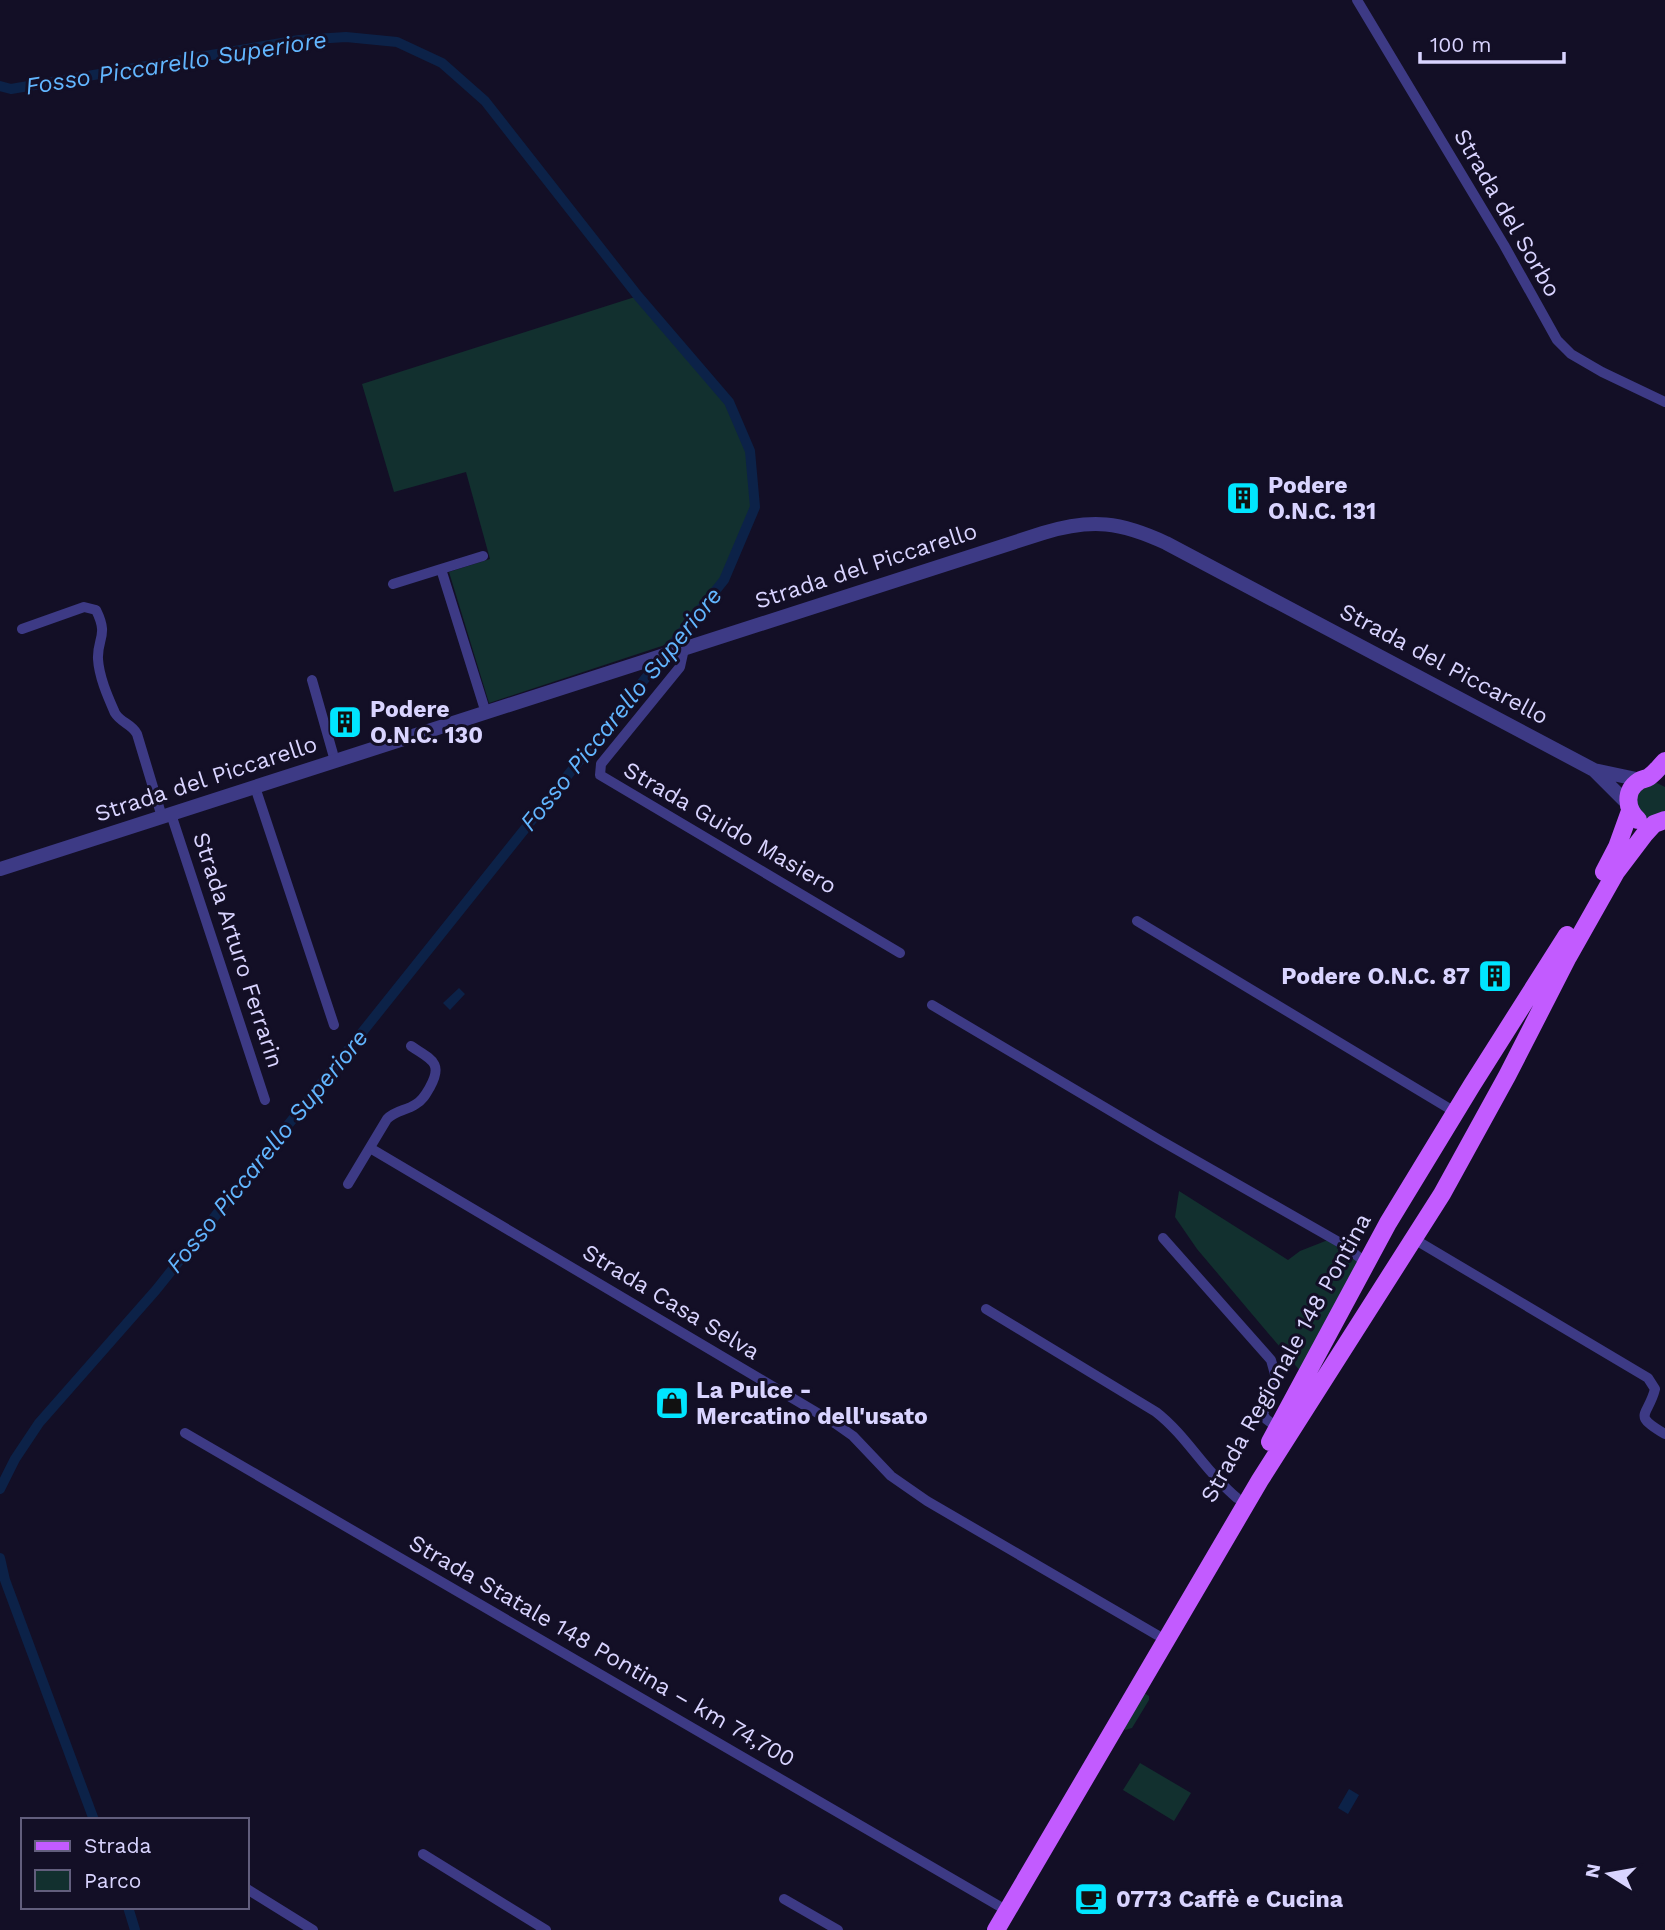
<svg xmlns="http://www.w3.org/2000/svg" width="1665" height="1930" font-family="'Work Sans',sans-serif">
	<rect width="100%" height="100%" fill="#130f26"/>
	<path fill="#12302f" d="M638,296l91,106 21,49 5,56 -31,73 -47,61 -188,62 -40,-131 41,-13 -24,-87 -72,20 -32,-108z
		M1655,782l10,5v28c-8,6 -17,6 -26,1l-4,-24z
		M1179,1191l109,69 12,-9 28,-11 30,21 -57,111 -104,-123 -22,-32z
		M1144,1693l5,3v4l-17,28 -7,2 -1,-2z
		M1140,1763l51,30 -17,28 -51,-31z"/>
	<path fill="#0c2248" d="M459,988l6,6 -15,16 -7,-7z
		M1349,1789l10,6 -11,19 -10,-6z"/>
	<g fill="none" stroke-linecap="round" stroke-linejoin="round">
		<path stroke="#0c2248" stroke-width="10" d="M0,86l11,3 288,-49 47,-3 51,5 45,21 43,38 153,195 91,106 21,49 5,56 -31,73 -568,710 -117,133 -24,36 -15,30
			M0,1558l5,22 89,240
			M128,1907l7,23"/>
		<path stroke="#3d3a85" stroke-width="10" d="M1357,0l147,245 53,95 14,14 31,18 63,30
			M483,556l-42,13 45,144
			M393,584l48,-15
			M22,629l62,-22 12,3c13,26 1,28 2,49 1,18 10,38 17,54 6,10 17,11 22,21l25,83
			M684,649l-4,18 -79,97 -1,11 300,178
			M312,680l23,81
			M255,787l79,238
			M171,814l94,286
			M1137,921l318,191
			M932,1005l226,134 186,106 22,18
			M370,1148l466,276 17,12 38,40 36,25 230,134
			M348,1184l39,-65c9,-9 19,-8 29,-15 7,-4 10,-10 14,-17 14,-25 0,-28 -19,-41
			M1163,1238l108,122 5,18 -13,36 3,5 12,9
			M1414,1239l234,139 7,11c-7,28 -24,25 10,45
			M986,1309l170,103c31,24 50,61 81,86
			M185,1433l814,473
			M423,1854l123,76
			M247,1889l66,41
			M784,1899l54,31"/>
		<path stroke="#3d3a85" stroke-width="14" d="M1595,771l33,33
			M0,869l1043,-336c49,-15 78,-11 123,10l428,227 47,10"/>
		<path stroke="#c25bff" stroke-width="18" d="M1638,820c-12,-11 -14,-29 1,-39 3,-2 7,-2 10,-4 6,-4 11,-11 16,-16
			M1604,872l13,-25 13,-36
			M1270,1442l118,-219 84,-138 95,-150
			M996,1930l264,-450 182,-286 65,-118 61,-119 48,-85 28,-37 10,-11 11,-4"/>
	</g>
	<defs>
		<g id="building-square" transform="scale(1.75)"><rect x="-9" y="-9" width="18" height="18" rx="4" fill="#00e5ff" stroke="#130f26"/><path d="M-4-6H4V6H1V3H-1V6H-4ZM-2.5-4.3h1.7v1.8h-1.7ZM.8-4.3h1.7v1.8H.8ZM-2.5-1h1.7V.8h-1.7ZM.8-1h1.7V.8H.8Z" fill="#111"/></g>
		<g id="shop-square" transform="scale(1.75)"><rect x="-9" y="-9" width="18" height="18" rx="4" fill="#00e5ff" stroke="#130f26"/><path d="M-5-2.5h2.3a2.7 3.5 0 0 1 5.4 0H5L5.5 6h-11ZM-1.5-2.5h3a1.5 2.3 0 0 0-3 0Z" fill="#111"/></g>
		<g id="cafe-square" transform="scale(1.75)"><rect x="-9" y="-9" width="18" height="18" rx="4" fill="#00e5ff" stroke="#130f26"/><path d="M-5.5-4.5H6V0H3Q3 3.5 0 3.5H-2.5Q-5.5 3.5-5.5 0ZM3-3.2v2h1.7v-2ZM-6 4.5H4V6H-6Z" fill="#111"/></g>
	</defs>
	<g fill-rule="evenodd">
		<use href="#building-square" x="1243" y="498"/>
		<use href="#building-square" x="345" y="722"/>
		<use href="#building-square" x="1495" y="976"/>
		<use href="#shop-square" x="672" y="1403"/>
		<use href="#cafe-square" x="1091" y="1899"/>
	</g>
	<g text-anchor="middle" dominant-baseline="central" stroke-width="6" stroke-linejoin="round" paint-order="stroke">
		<g font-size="23" fill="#d9d4ff" stroke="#130f26">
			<text transform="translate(1507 213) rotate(60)">Strada del Sorbo</text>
			<text transform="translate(866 566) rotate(-18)">Strada del Piccarello</text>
			<text transform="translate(1444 664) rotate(28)">Strada del Piccarello</text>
			<text transform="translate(206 779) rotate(-18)">Strada del Piccarello</text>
			<text transform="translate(730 828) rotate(30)">Strada Guido Masiero</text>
			<text transform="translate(238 950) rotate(72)">Strada Arturo Ferrarin</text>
			<text transform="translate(671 1302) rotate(31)">Strada Casa Selva</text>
			<text transform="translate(1286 1358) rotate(-61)">Strada Regionale 148 Pontina</text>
			<text transform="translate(602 1651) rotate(30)">Strada Statale 148 Pontina – km 74,700</text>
		</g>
		<g font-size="23" font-weight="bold" fill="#d9d4ff" stroke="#130f26" text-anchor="start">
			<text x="1268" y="485">Podere<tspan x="1268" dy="26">O.N.C. 131</tspan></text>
			<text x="370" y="709">Podere<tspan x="370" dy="26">O.N.C. 130</tspan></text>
			<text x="1470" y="976" text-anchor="end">Podere O.N.C. 87</text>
			<text x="696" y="1390">La Pulce -<tspan x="696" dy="26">Mercatino dell'usato</tspan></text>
			<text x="1116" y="1899">0773 Caffè e Cucina</text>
		</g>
		<g font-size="24" font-style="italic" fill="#62b6ff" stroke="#130f26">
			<text transform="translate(176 63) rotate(-9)">Fosso Piccarello Superiore</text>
			<text transform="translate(621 709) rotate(-51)">Fosso Piccarello Superiore</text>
			<text transform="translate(267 1151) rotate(-51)">Fosso Piccarello Superiore</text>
		</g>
	</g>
	<rect x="21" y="1818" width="228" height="91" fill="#130f26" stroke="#625e7d" stroke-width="2"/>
	<rect x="35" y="1841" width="35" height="10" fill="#c25bff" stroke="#625e7d" stroke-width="2"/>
	<text x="84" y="1853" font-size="21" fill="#d9d4ff">Strada</text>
	<rect x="35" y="1870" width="35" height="21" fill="#12302f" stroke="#625e7d" stroke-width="2"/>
	<text x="84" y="1888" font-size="21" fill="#d9d4ff">Parco</text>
	<g transform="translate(1609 1874) rotate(281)" stroke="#130f26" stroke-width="5" paint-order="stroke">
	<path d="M0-5L12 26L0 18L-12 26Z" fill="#d9d4ff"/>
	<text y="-10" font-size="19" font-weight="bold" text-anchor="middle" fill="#d9d4ff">N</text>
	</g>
	<path d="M1420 52v10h144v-10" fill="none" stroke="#d9d4ff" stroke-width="3.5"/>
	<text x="1430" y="52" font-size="21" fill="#d9d4ff" stroke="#130f26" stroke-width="5" paint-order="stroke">100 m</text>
</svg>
